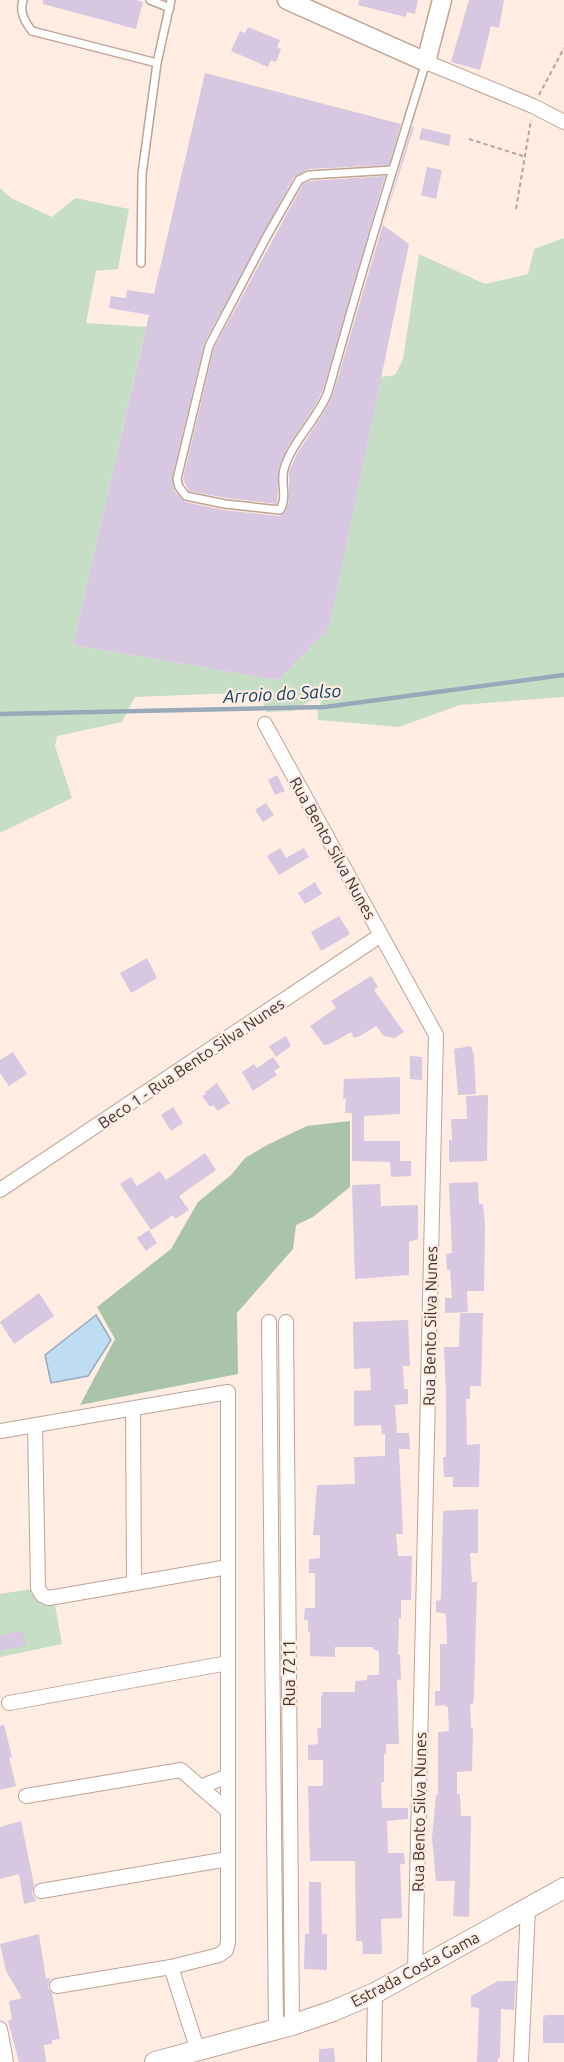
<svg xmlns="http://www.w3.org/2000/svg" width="564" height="2062" font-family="Ubuntu,sans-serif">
	<rect width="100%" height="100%" fill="#ffede3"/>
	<path fill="#c7dec6" d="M0,188l11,10 41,19 23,-19 54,11 -11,60 -22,2 -10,52 60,4 -73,318 205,35 51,-52 52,-251 14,-2 8,-16 16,-105 66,30 43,-10 6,-25 30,-11v459l-104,8 -61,22 -81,-7 -1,-10 5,-10 -12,1 -17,10 -27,1 -3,-9v-11l-128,5 -13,25 -65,14 -2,10 17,52 -72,35z
		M30,1589c5,11 12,17 25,16l7,39 -62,13v-63z"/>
	<path fill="#aac4a9" d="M350,1121v66l-37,30 -17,8 -3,24 -56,64 1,61 -158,31 35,-66 -18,-32 74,-58 27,-47 33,-27 14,-17 22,-13 40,-19z"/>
	<path fill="#beddf5" stroke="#98aab9" stroke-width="1.5" d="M96,1315l15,25 -23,36 -37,7 -6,-28z"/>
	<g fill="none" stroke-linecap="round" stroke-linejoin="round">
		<path stroke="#98aab9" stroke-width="4.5" d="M0,714l325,-7 239,-32"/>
	</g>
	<path fill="#d7c7e0" d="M43,0h93l7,2 -7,27 -93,-25z
		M359,0h59l-3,14 -8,-2 -1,5 -48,-12z
		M469,0h35l-5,28 -8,-2 -11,44 -29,-8z
		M248,27l32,13 -3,7 4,2 -5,13 -5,-2 -3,7 -37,-16 9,-20 5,2z
		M205,73l196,51 -12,41 -80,4 -15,8 -90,167 -32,134 2,12 11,12 39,8 55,6 6,-4 4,-11v-30l9,-19 25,-38 10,-20 73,-248 6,-19h2l-31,98 26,19 -80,384 -51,52 -205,-35 76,-330 -40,-7 2,-12 15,2 1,-8 27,4z
		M422,128l29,7 -2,11 -30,-7z
		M427,167l15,3 -6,29 -15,-4z
		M385,176l-62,214 -10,19 -25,37 -9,21 -2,37 -51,-6 -37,-7 -6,-12 31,-131 89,-164 7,-3z
		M277,775l8,16 -10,4 -7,-15z
		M266,803l8,12 -11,7 -8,-12z
		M280,848l6,10 18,-10 5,9 -30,18 -12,-19z
		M315,882l7,12 -17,10 -7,-11z
		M339,916l11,18 -29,17 -10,-19z
		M147,958l10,20 -26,15 -11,-20z
		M371,976l7,11 -4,3 30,42 -10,6 -10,-2 -8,-10 -16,10 -6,2 -3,-6 -21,12 -6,1 -14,-19 26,-18 -5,-7z
		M286,1036l5,10 -15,11 -7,-11z
		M471,1046l3,9 2,39 -18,1 -4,-46z
		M13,1052l14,22 -18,12 -9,-13v-13z
		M410,1056l12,1v23l-12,-1z
		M273,1057l7,10 -6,4 3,4 -24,16 -11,-19 12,-8 3,4z
		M400,1077v37l-36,2v25h36v20h11v15l-20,1 -1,-15 -38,-1v-48h-7l1,-15 -3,1 1,-20z
		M217,1083l13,20 -12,8 -5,-6 -3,2 -8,-11 4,-2 -1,-2z
		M488,1095l-1,66 -38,1v-22h3l-1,-21h16l-1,-23z
		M173,1107l10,16 -12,8 -10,-16z
		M205,1153l11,17 -37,26 10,14 -14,9 -2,-4 -22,15 -31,-46 11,-7 6,9 23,-15 6,9z
		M478,1182l1,22h4l2,22 -1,65h-17l1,21 -23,1v-15h7l-2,-28h-3l-1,-16 6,-1 -3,-70z
		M380,1184l1,22 37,-1v34l-9,3v33l-54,4 -3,-94z
		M149,1230l8,13 -11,8 -9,-13z
		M39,1293l15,23 -40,28 -14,-22z
		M460,1313h23l-2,73h-11v13h-4l1,46 13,-1 -1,43h-26v-10h-9l-1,-20h3v-61l-2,-49h15z
		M408,1320l2,46h-7l1,23h4v15l-13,1 2,28h12l1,16h-11l4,85h-7l2,22h14l-1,44h-10v18h-2l-1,37h2l1,24 -4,1 2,64h-13v10h-2v28h-3l1,26h26v11l-21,2 1,32h16l1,11h-5l2,54 -21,1 1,35h-19l-1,-13h-6l-1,-80h-45l-2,-75h15v-26h-15v-15l10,-1 -1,-16h4v-31l2,-5h32v-11l12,-1v-5h12v-24l-6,-2v-2h-38v10l-25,-1v-24h-2v-12h-4l1,-12h10v-35h-6v-14l11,-1v-23h-7l4,-50 38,-1 -1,-27 31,-1v-22h-3l-1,-9 -27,1v-35l17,-1 -1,-22 -16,1 -1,-47z
		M478,1509v44h-8l2,29h5l-3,113 -1,9h-3l1,24h2l-1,43 -15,1v22h3l1,22h9l1,2 -2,99 -16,-1 2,-35h-19l-4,-43 4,-43h2v-63l11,-1 -1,-24h-2v-2l-11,1v-15h5v-47h7l-1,-30 -10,-2v-11l4,-1 1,-2 2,-87z
		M23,1631l3,15 -26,4v-15z
		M4,1725l8,32 -3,1 7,28 -16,4v-64z
		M21,1821l13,64 -2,8 4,8 -12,3 -5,-30 -19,5v-52z
		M309,1882h12l1,52h5v36l-23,-1 1,-35h4z
		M39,1934l7,45 4,-1 -2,10 4,5 8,46 -8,1v4l-8,1 2,17h-27l-11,-41 4,-2 -3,-18 13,-3 -16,-27 -6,-27z
		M498,1981h18l-2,29 -13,-1 -1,49h-2v4h-21l2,-54 -8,-1v-11z
		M545,2015h19v28h-21v-26h2z
		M334,2048l1,14h-16v-13z"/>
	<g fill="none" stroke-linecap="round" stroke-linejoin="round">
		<g stroke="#bfa394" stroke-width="10">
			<path id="service" d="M23,0c-4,12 2,22 9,31l125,32
				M150,0l20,8
				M393,170l-84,5 -10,5 -32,56 -58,110 -32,133 2,8 7,9 39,8 55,6c8,-13 0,-27 4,-41 8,-28 34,-50 44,-77 31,-111 64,-221 98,-330
				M141,263l1,-89 15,-111 14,-63"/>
		</g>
		<g stroke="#bfa394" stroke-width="16">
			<path id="minor" d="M426,62l107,44 31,16
				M265,724l171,311 -21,937
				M0,1190l381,-255
				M269,1322l7,708
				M286,1322l6,703
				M133,1409l1,174
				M35,1425l3,163 4,7 7,3 179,-31
				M0,1431l228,-39v550l-2,8 -7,5 -48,12 -114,19
				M9,1703l219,-40
				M200,1787l28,-11
				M26,1796l155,-26 47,41
				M41,1891l187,-32
				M171,1967l27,84
				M0,2029l6,33
				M374,2062l1,-69
				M521,2062l7,-154"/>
		</g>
		<g stroke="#bfa394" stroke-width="21">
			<path id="tertiary" d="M287,0l139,62 16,-62"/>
		</g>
		<g stroke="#bfa394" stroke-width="22">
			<path id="secondary" d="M155,2062l137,-37 41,-14 42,-18 189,-105"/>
		</g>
		<path stroke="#b4a59c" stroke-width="2" stroke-dasharray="4.5 3" stroke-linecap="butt" d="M539,95l25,-47
			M469,139l54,17
			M516,209l15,-89"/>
		<use href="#service" stroke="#fff" stroke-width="7"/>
		<use href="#minor" stroke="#fff" stroke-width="14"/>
		<use href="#tertiary" stroke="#fff" stroke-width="18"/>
		<use href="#secondary" stroke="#fff" stroke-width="20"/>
	</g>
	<g text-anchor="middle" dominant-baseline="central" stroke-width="4.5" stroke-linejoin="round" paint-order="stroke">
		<g font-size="16" fill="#3f342e" stroke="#ffede3">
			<text transform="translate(333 848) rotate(61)">Rua Bento Silva Nunes</text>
			<text transform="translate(191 1063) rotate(-34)">Beco 1 - Rua Bento Silva Nunes</text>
			<text transform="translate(430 1326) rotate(-89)">Rua Bento Silva Nunes</text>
			<text transform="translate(289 1673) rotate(-90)">Rua 7211</text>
			<text transform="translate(419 1812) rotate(-89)">Rua Bento Silva Nunes</text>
			<text transform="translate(415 1969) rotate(-28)">Estrada Costa Gama</text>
		</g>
		<g font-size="18" font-style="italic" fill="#0f4363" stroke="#ffede3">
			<text transform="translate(282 693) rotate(-3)">Arroio do Salso</text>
		</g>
	</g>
</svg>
